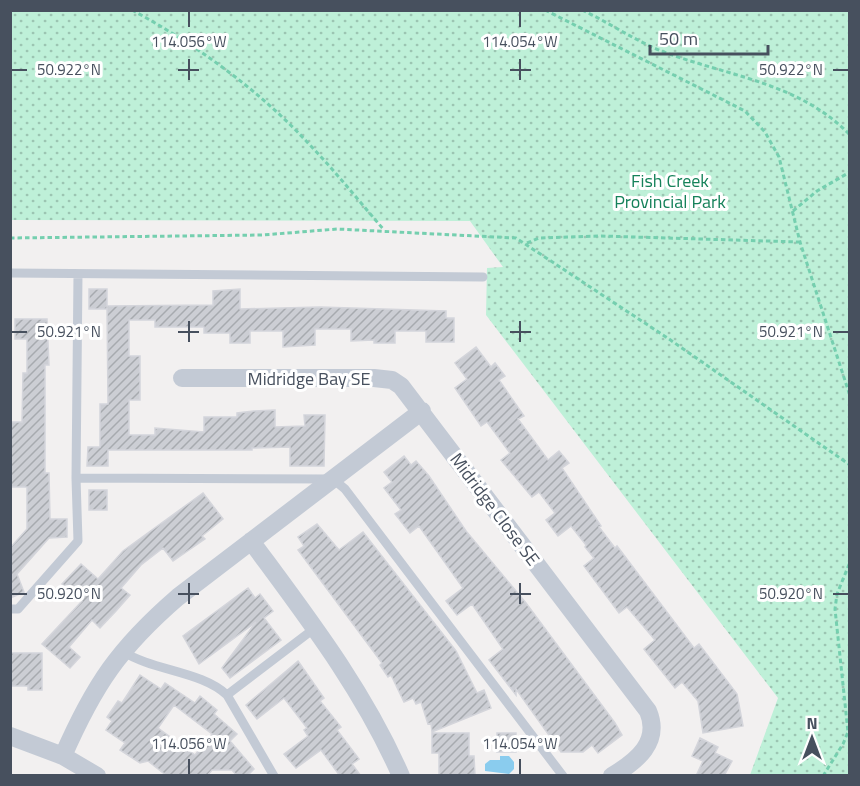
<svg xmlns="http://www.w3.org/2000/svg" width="860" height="786" font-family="'Titillium Web',sans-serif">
	<defs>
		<pattern id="park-dots" width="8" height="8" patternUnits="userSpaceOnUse" patternTransform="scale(1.5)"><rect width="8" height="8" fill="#bef0d8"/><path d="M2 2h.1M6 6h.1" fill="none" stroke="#9cc5b2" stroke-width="1.8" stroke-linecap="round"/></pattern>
		<pattern id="building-hatch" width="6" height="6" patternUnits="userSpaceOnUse" patternTransform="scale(1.5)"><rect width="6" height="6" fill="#ccced4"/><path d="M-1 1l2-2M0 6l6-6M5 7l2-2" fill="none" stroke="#a7aaaf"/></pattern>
	</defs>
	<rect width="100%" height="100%" fill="#f2f0f0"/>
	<path fill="url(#park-dots)" d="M11,11h838v764h-99l28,-77 -292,-383 1,-47 16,-1 -33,-46 -459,-1z"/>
	<path fill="#8accee" d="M500,756h9l5,6v7l-5,5 -24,-3v-7l5,-4h10z"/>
	<path fill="url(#building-hatch)" stroke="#d4d5db" stroke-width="1.5" fill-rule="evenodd" d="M89,289h18v20h-18z
		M240,289v20l80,-2 126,4v7h8v24h-28v-11h-31v12h-21v-3l-23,1v-12h-36v16l-32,2v-16h-33v12h-20v-10h-26v-6h-49v-7h-26v36h11v44h-11v35h26v-7l49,4v-15h33v-4l17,-2 21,-1v17l30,-1 -1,-11h21l-1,51h-34v-19l-38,1v2h-144v16h-21l1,-19h12v-43h8l-1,-98 106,-1v-14z
		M15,319h32l2,46h-4v108h4l1,46h17v18l-18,1 -32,36 7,18 -14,6v-50l17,-19v-42h-16v-65h11l1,-49h4v-34h-12z
		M476,347l15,20 4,-4 10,13 -6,4 25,36 -6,3 30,41 11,-9 10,12 -7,5 39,58 -2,1 16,21 2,-2 77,102 5,-4 38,50 6,32 -40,7 -5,-32 -16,-19 -7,6 -31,-39 11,-9 -28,-33 -8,6 -35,-47 10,-8 -9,-11 1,-2 -15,-19 -13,10 -12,-16 9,-7 -16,-21 -7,5 -31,-37 9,-7 -23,-31 -6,4 -26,-38 12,-9 -12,-16z
		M404,456l7,9 5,-4 13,15 37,55 60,72 89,120 7,12 -24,18 -6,-8 -9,7h-22l-45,-63v6l-27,-35 14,-11 -31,-45 -15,11 -11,-14 17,-13 -44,-62 -9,7 -15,-19 6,-4 -17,-22 8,-6 -8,-10z
		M89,490h18v20h-18z
		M203,493l20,26 -21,17 3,3 -32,22 -10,-13 -22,17 -20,23 9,7 -14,16 -16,17 -8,-8 -23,27 11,10 -10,11 -28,-24 40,-43 -20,-17 19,-20 17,15 25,-28z
		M317,524l22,26 24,-18 93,119 21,42 7,-3 7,18 -59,24 -1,-9 -3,1 -7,-22 -5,2 -3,-6 -9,4 -13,-27 -3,2 -8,-12 2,-2 -84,-113 6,-4 -6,-9z
		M248,588l7,10 5,-4 13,17 -9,7 17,22 -51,38 -8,-10 34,-46 -57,42 -16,-28z
		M10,653h32v37h-14v-4h-18z
		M298,661l26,37 -4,3 21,26 -4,3 22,29 -7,5 9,12h-21l-19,-26 -25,18 -12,-14 24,-18 -4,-6 3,-2 -23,-30 -27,21 -11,-14z
		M140,675l21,14 4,-6 30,20 5,-7 17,14 -3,4 23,20 -7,7 24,28 -7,7h-10l-5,-6h-20l-5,6h-40l-19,-15 -8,2 -20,-13 5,-7 -19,-13 6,-9 -5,-4 11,-16 4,2zM174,705l38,29 -17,21 -37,-27z
		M432,733h37v23h5l1,20h-36v-23h-7z
		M497,733h19v19h-19z
		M700,738l18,9 -3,6 17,8 -8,15h-28l7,-15 -11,-5z"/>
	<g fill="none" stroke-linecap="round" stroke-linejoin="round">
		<path stroke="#75cfaf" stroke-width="3" stroke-dasharray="4.5 3" stroke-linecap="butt" d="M132,10c63,34 127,80 176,133 27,28 51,58 76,87
			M545,10l200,101 20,21 14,25 21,85 50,154
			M582,10c28,13 53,31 82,42 64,24 136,31 186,83
			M793,211l24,-20 33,-19
			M10,238l253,-3 74,-6 179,9 153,101 181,126
			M527,243l12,-5 62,-2 199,6
			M823,776l20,-32 5,-12 -13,-123 2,-15 13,-32"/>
		<path stroke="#c3cad5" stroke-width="9" d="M10,273l473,4
			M76,478l257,1 12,10 218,287
			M10,609h8l60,-68 -2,-63 2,-204
			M122,651c31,20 80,20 105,44l47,81
			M227,695l88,-67"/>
		<path stroke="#c3cad5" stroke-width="18" d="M182,378h192l18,2 9,6 247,325c13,31 -11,50 -36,65
			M251,541c56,76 112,148 150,235
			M10,736l53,20 34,20
			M63,756c31,-71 56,-108 115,-159l244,-186"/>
	</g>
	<path fill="none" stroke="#47505e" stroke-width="2" d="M189,12v15M520,12v15M189,59v21M520,59v21M12,70h15M178,70h21M510,70h21M833,70h15M189,321v21M520,321v21M12,332h15M178,332h21M510,332h21M833,332h15M189,583v21M520,583v21M12,594h15M178,594h21M510,594h21M833,594h15M189,759v15M520,759v15"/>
	<g text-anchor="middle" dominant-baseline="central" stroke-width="6" stroke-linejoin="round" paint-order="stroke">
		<g font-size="18" fill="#15825a" stroke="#fff">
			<text x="670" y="180">Fish Creek<tspan x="670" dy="21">Provincial Park</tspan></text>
		</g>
		<g font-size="18" fill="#47505e" stroke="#fff">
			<text x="309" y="378">Midridge Bay SE</text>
			<text transform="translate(495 509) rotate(53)">Midridge Close SE</text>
		</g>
	</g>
	<g font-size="15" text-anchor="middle" fill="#47505e" stroke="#fff" stroke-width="6" stroke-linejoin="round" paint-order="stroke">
		<text x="189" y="47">114.056°W</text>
		<text x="520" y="47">114.054°W</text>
		<text x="69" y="75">50.922°N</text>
		<text x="791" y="75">50.922°N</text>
		<text x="69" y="337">50.921°N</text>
		<text x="791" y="337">50.921°N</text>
		<text x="69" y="599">50.920°N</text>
		<text x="791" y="599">50.920°N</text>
		<text x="189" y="749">114.056°W</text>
		<text x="520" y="749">114.054°W</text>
	</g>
	<rect width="860" height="786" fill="none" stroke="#47505e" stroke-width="24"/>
	<g transform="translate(812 738)" stroke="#ffffff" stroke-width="4.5" paint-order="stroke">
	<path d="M0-4.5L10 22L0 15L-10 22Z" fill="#47505e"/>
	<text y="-9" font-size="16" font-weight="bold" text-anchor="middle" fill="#47505e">N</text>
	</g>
	<path d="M650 45v9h118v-9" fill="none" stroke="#47505e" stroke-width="3"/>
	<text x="659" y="45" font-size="18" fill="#47505e" stroke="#ffffff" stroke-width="4.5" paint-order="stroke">50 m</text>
</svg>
